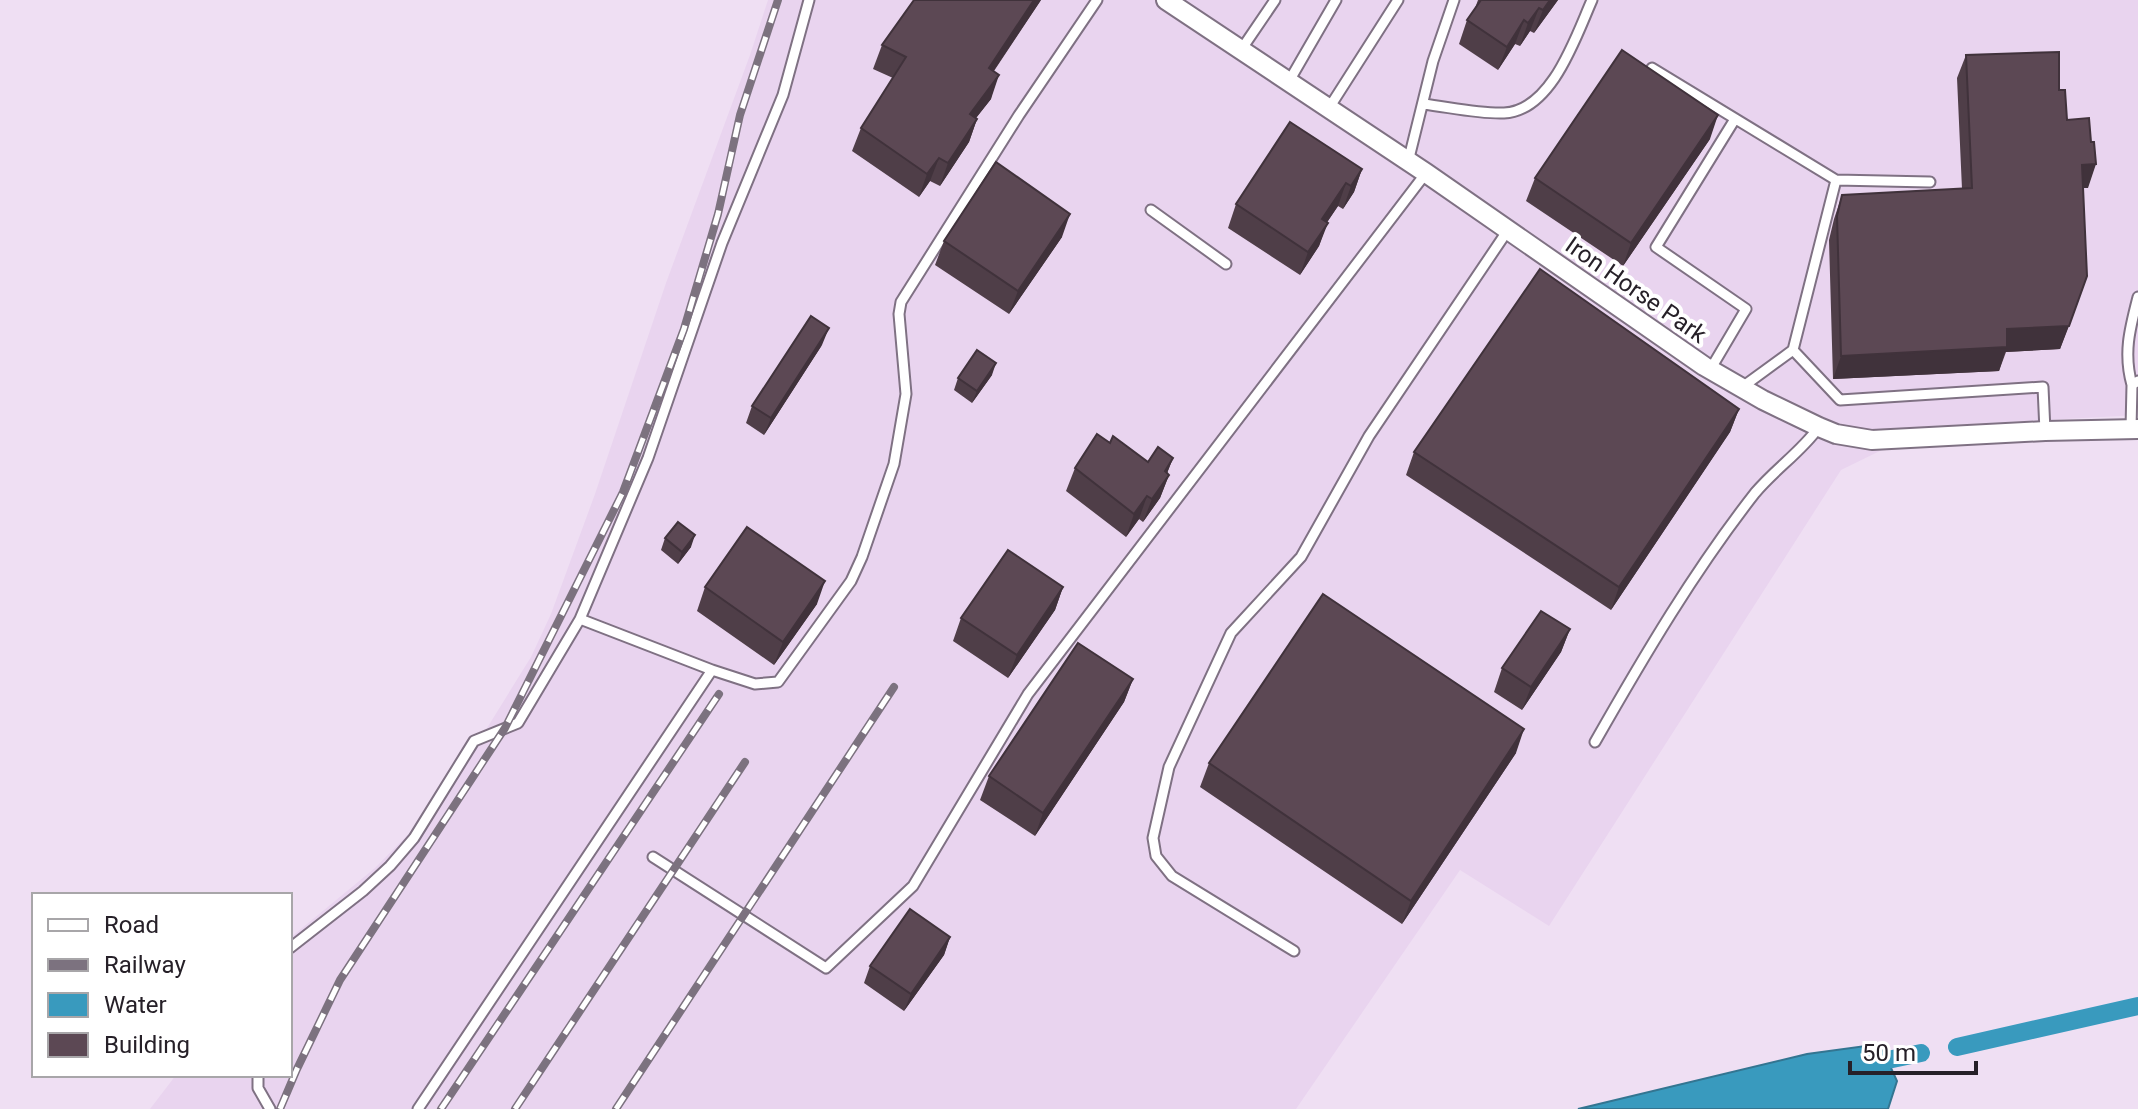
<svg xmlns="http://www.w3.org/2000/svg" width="2138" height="1109" font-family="Roboto,sans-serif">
	<rect width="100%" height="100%" fill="#efdff3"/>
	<path fill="#e9d4ef" d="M768,0h1370v415l-207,11 -90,44 -292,456 -89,-56 -164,239h-1146l26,-34h114v-137l85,-70 68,-69 88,-142 20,-43 44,-120 71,-211 84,-228z"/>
	<path fill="#399abe" stroke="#337591" stroke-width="2" d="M1880,1044l17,37 -9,28h-310l229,-55z"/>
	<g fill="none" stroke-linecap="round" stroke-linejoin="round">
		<path stroke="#399abe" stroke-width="18" d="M1957,1047l181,-41
			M1864,1065l57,-12"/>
		<g stroke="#7f7183" stroke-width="13">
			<path id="lane" d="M1241,50l34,-50
				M1652,68l184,112
				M1288,83l48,-83
				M1423,104c26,3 55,10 81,9 48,-2 72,-77 88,-113
				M1329,108l69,-108
				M1408,162l25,-101 21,-61
				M1930,182l-94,-2 -43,170 47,50 203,-13 2,44
				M1151,210l75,54
				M1710,370l36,-61 -90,-62 79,-128
				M2132,385c-9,-32 -2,-57 6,-88
				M1741,388l52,-38
				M2131,429l1,-44 6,-4
				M580,619l132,51
				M1595,742c49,-86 99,-171 160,-249 20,-24 46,-41 64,-66
				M653,857l173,111 87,-82 115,-192 398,-521
				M290,948l73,-57 27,-25 24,-28 60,-97 44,-18 62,-104 68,-161 74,-215 61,-148 26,-95
				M1294,951l-122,-75 -16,-20 -3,-18 16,-71 62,-134 70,-76 68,-121 139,-206
				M258,1075v13l12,21
				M418,1109l294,-439 43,14 23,-2 73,-101 11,-24 32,-93 12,-70 -7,-80 2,-12 118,-187 78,-115"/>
		</g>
		<g stroke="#7f7183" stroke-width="22">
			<path id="street" d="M1166,0l260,173 278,193 59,34 56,27 17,7 36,6 173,-9 93,-2"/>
		</g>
		<use href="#lane" stroke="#fff" stroke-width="9"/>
		<use href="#street" stroke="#fff" stroke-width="18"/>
		<g stroke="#7c727f" stroke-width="8">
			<path id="rail" d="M280,1109l17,-40 43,-89 165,-252 118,-236 61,-163 34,-115 22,-99 38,-115
				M441,1109l278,-415
				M515,1109l230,-347
				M616,1109l278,-422"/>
		</g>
		<use href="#rail" stroke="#fff" stroke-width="5" stroke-dasharray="15" stroke-linecap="butt"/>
	</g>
	<path fill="#4f3e48" d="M1041,0l-47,71 -3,28 -15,19 1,1 -8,23 -29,44 -10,-5 -11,16 -67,-46 9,-23 32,-50 -20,-9 9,-24z
		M1478,0h80l-24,33 -4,-2 -10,15 -5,-2 -17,26 -39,-26 8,-24 7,-9z
		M1966,55l93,35 8,30 21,68h-5l4,88 -27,73 -54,3 -7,19 -166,8 -4,-139 5,-21 8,-24 120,-6 -5,-111z
		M1710,139l-87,127 -97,-65 9,-23z
		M1362,169l-8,23 -11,17 -5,-3 -11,16 -8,24 -19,29 -72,-47 8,-24z
		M1062,237l-53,77 -74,-49 9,-24z
		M822,345l-58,90 -18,-12 6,-17z
		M992,375l-20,28 -18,-13 4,-12z
		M1739,409l-9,23 -119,178 -205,-135 8,-23z
		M1110,443l38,19 25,-4 -6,15 2,2 -9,23 -17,24 -4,-3 -13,18 -60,-46 9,-23z
		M665,538l26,9 -13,17 -17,-14z
		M705,587l112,17 -43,61 -77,-54z
		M1063,587l-8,23 -47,68 -55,-37 8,-23z
		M1570,629l-9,23 -39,58 -28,-18 8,-24z
		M1133,679l-9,23 -89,134 -55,-36 9,-24z
		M1516,753l-114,171 -202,-137 9,-24z
		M950,937l-6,18 -40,56 -40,-28 6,-17z"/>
	<path fill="#40323b" d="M1034,0h7l-61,91 9,-23z
		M1550,0h8l-24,33 9,-23z
		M1539,8l-9,23 -10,15 8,-23z
		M1524,20l-9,24 -17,26 9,-23z
		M999,75l-8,24 -30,38 9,-23z
		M1718,115l-8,24 -87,127 8,-23z
		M977,119l-8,23 -29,44 8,-23z
		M939,158l-9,23 -11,16 8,-23z
		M2096,164l-8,24h-14l8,-23z
		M1362,169l-8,23 -11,17 8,-23z
		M1346,183l-8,23 -24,36 8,-23z
		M1070,214l-8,23 -53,77 9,-23z
		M1328,223l-9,23 -19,29 8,-23z
		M2069,326l-9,23 -55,3 -6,19 -166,8 8,-23 166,-27z
		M829,328l-7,17 -58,90 7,-17z
		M996,363l-4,12 -20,28 5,-12z
		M1739,409l-9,23 -119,178 8,-23z
		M1173,458l-9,23 5,-6 -9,23 -17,24 9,-23 13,-28z
		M1147,496l-8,23 -13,18 8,-23z
		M695,535l-4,12 -13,17 4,-12z
		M825,581l-8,23 -43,61 9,-23z
		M1063,587l-8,23 -47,68 9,-23z
		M1570,629l-9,23 -39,58 9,-23z
		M1133,679l-9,23 -89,134 8,-23z
		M1524,729l-8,24 -114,171 9,-23z
		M950,937l-6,18 -40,56 7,-17z"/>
	<path fill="#5c4854" stroke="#40323b" stroke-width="2" d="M914,0h120l-45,68 10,7 -29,39 7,5 -29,44 -9,-5 -12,16 -66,-46 45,-71 -24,-12z
		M1481,0h69l-7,10 -4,-2 -11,15 -4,-3 -17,27 -40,-27z
		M1622,50l96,65 -87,128 -96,-65z
		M2059,52v38h6l2,30 22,-2 2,24h3l2,22 -14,1 5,111 -18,50 -62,3v18l-166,9 -4,-140 5,-21 130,-7 -6,-133z
		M1290,122l72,47 -11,17 -5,-3 -24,36 6,4 -20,29 -72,-48z
		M996,162l74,52 -52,77 -74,-50z
		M1540,269l199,140 -120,178 -205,-135z
		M811,316l18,12 -58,90 -19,-12z
		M977,350l19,13 -19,28 -19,-13z
		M1097,434l13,9 3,-7 35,26 10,-15 15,11 -8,13 4,4 -17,24 -5,-3 -13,18 -59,-46z
		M678,522l17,13 -13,17 -17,-14z
		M747,527l78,54 -42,61 -78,-55z
		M1008,550l55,37 -46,68 -56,-37z
		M1323,594l201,135 -113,172 -202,-138z
		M1541,611l29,18 -39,58 -29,-19z
		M1078,643l55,36 -90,134 -54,-37z
		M910,909l40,28 -39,57 -41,-28z"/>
	<g text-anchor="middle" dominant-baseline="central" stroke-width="8" stroke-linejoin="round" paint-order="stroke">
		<g font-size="24" fill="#262028" stroke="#fff">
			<text transform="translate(1636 290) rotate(35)">Iron Horse Park</text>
		</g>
	</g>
	<rect x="32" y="893" width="260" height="184" fill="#ffffff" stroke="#a8a6a9" stroke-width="2"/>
	<rect x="48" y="919" width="40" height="12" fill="#ffffff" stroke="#a8a6a9" stroke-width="2"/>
	<text x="104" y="933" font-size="24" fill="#262028">Road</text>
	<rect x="48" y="959" width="40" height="12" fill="#7c727f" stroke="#a8a6a9" stroke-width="2"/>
	<text x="104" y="973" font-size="24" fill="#262028">Railway</text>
	<rect x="48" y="993" width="40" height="24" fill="#399abe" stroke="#a8a6a9" stroke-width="2"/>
	<text x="104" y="1013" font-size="24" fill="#262028">Water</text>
	<rect x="48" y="1033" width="40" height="24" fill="#5c4854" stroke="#a8a6a9" stroke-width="2"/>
	<text x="104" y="1053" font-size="24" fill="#262028">Building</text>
	<path d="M1850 1061v12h126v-12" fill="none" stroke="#262028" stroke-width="4"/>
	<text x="1862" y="1061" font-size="24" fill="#262028" stroke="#ffffff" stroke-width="6" paint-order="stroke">50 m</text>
</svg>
